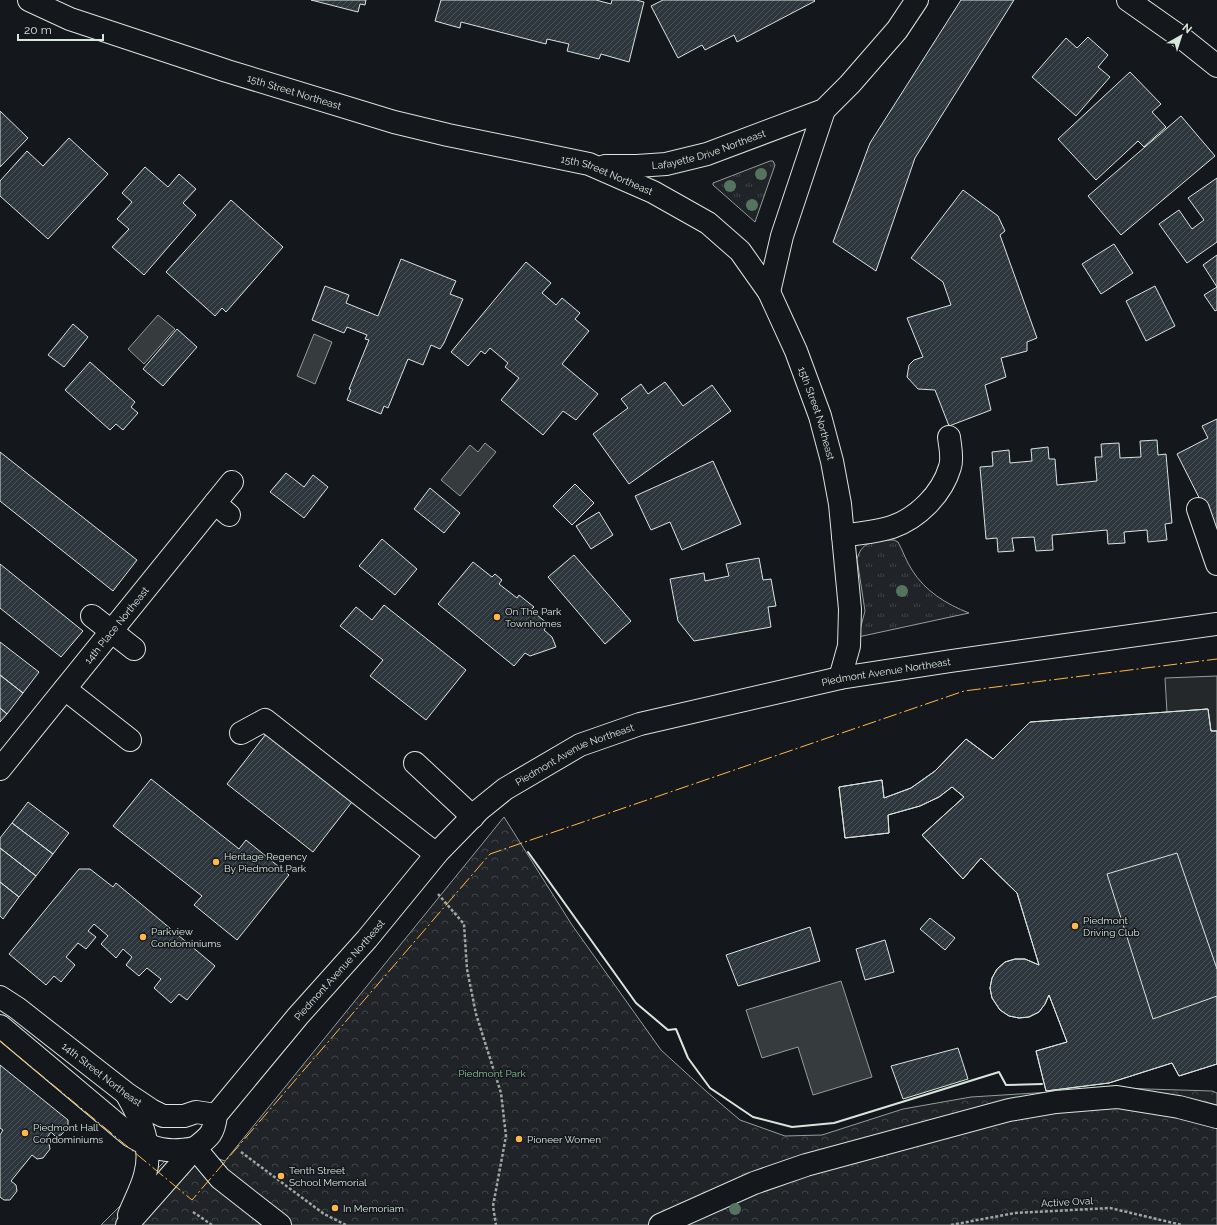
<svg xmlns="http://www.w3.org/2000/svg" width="1217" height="1225" font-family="Raleway,sans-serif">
	<defs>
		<pattern id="grass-tufts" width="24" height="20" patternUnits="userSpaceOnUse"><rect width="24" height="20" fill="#202428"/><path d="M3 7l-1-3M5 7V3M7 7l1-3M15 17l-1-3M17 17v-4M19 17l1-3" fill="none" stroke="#404447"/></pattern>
		<pattern id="forest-crowns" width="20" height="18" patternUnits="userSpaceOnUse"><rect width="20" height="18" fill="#202428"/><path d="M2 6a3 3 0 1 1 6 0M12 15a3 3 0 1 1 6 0" fill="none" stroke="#404447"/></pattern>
		<pattern id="building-hatch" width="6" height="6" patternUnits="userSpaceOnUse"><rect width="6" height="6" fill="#2c363c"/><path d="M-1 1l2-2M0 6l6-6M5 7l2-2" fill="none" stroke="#4a5358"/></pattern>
	</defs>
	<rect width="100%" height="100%" fill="#14181c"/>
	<path fill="url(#grass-tufts)" stroke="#939e99" d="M770,161h3l2,4 -20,57 -42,-37v-2z
		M886,540h8l4,2c5,9 8,19 14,28 13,21 34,34 57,43l-111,24 7,-26 -8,-52c5,-17 13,-16 29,-19z"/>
	<path fill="url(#forest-crowns)" stroke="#939e99" d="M504,817l68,108 89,125 46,42 33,28 45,16 37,-1 81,-26 68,-12 144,-9 97,3 5,2v132h-1116l79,-79 45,15z"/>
	<path fill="#24282b" stroke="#939e99" d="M1217,676v55h-6l-4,-22 -40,4 -2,-35z"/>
	<path fill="#363b3e" stroke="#939e99" d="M158,315l17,14 -31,35 -16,-15z
		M314,334l18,8 -17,42 -18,-8z
		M485,443l11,9 -36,44 -19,-16 29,-35 8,7z
		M841,981l31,96 -59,18 -15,-48 -36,11 -16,-48z"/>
	<path fill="url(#building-hatch)" stroke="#d8e6dc" d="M311,0h55l-1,5 -5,-1 -2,8z
		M441,0h155l15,4 1,-4h24l8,2 -15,60 -28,-8 -2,5 -32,-8 2,-7 -22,-5 -1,5 -85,-22 -1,6 -25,-7z
		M663,0h151l1,1 -78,41 -3,-7 -29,15 -3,-5 -24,13 -27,-52z
		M961,0h53l-99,158 -39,113 -43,-29 37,-99z
		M1088,37l20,18 -10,12 12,10 -34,39 -44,-39 34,-39 11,10z
		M1130,72l31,32 -9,8 14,15 -22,20 -6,-6 -42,39 -38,-41z
		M0,111l28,27 -28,29z
		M1181,116l34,40 -94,79 -33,-39z
		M69,138l39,36 -60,65 -48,-43v-15l27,-30 16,15z
		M145,167l23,20 11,-13 17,15 -13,14 13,12 -52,60 -32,-28 17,-18 -12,-10 15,-17 -10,-9z
		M1217,178v64l-30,21 -28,-39 20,-14 13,19 12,-9 -16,-22z
		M963,190l35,26 7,15 -5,4 37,103 -10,4v9l-26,7 5,19 -21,8 6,25 -42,16 -14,-36 -17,-1 -11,-12 2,-12 5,-5 9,-3 -16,-39 44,-13 -8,-23 -32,-24z
		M231,200l52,47 -57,65 -4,-4 -7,8 -49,-44z
		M1114,244l19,29 -32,21 -19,-30z
		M1217,255v55l-2,1 -11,-16 13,-8 -14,-22z
		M401,259l55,22 -6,13 13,5 -19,44 -4,6 -9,-4 -8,20 -15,-6 -20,49 -4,-2 -3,8 -34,-14 4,-10 -2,-1 20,-49 -4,-1 2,-4 -20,-8 -3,6 -32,-13 13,-34 24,9 -3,8 32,13z
		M526,262l25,21 -9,10 14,12 6,-7 18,15 -5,6 14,12 -27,33 36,30 -22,26 -13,-9 -20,24 -42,-35 18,-22 -14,-11 3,-4 -18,-15 -5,6 -4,-3 -13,15 -17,-14z
		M1155,286l20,40 -29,15 -20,-40z
		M73,324l15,13 -24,30 -16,-12z
		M177,329l20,18 -34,39 -20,-17z
		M90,362l45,40 -4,5 7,6 -15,17 -7,-6 -6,6 -45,-40z
		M665,382l18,24 29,-21 19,26 -102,73 -36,-50 35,-26 -7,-9 20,-15 7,10z
		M1217,419v114l-40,-79 31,-16 -6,-12z
		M1157,440l1,15 8,-1 6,69 -7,1 2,16 -19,2 -1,-12 -23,2 1,11 -17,1 -1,-14 -55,5 1,15 -17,1 -2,-14 -22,1 2,13 -16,1 -1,-14 -11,1 -6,-72 13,-1 -1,-14 17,-2 1,13 22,-2 -1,-12 17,-2 1,12h6l2,26 40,-4 -2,-24h7l-1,-13 18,-1 1,15 21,-1 -1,-16z
		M0,452l137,108 -24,31 -113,-90z
		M713,461l28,63 -59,26 -12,-28 -19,8 -16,-34z
		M286,473l18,14 9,-12 15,12 -24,31 -34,-26z
		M575,484l19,19 -22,22 -19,-19z
		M430,488l30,25 -16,20 -30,-24z
		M599,512l14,23 -22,14 -15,-23z
		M382,539l35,30 -22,26 -36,-29z
		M574,555l57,66 -26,23 -57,-67z
		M759,558l4,22 8,-1 3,17 2,10 -8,1 3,20 -77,14 -16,-20 -8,-42 34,-6 1,8 24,-5 -3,-12z
		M473,562l19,15 3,-3 7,6 -3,4 18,14 2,-3 15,12 -3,3 17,14 -4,6 8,7 4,10 -26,9 -5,-3 -11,13 -76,-62z
		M0,564l83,67 -22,26 -61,-49z
		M384,605l82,65 -40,50 -56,-44 13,-16 -43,-34 16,-19 16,13z
		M0,642l39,30 -16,21 -23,-18z
		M0,675l23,18 -16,21 -7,-6z
		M0,708l7,6 -7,8z
		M1208,709l3,22h6v238l-40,-116 -70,21 46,145 64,-23v68l-38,12 -7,-13 -63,20 -63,8 -10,-40 31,-9 -18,-47 -4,9 -6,8 -10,5 -10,1 -10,-2 -9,-6 -8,-12 -2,-10 2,-10 5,-9 8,-7 10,-3h10l14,6 -22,-72 -36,-35 -18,21 -41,-44 42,-38 -12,-10 -13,10 -19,9 -32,9 1,18 -44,5 -6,-51 43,-7 2,18 27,-10 24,-17 31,-32 27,20 37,-37z
		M1208,709l3,22h6v333l-38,12 -7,-13 -63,20 -63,8 -10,-40 31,-9 -18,-47 -4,9 -6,8 -10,5 -10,1 -10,-2 -9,-6 -8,-12 -2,-10 2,-10 5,-9 8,-7 10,-3h10l14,6 -22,-72 -36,-35 -18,21 -41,-44 42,-38 -12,-10 -13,10 -19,9 -32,9 1,18 -44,5 -6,-51 43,-7 2,18 27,-10 24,-17 31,-32 27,20 37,-37z
		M266,734l89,64 -42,54 -86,-68z
		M151,779l88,70 7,-9 43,35 -52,65 -43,-35 8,-9 -89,-70z
		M28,802l41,31 -16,21 -41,-31z
		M12,823l41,31 -17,22 -36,-28v-10z
		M0,848l36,28 -17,21 -19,-15z
		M79,869h11l23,18 3,-4 99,83 -28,34 -8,-6 -8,9 -17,-15 7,-9 -14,-11 -8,8 -13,-11 6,-8 -9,-8 -7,9 -15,-14 7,-8 -14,-12 -6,7 8,6 -10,12 -8,-6 -12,14 9,8 -14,17 -7,-6 -8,9 -37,-31z
		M0,882l19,15 -16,22 -3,-3z
		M930,918l25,20 -10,12 -25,-21z
		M810,927l10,34 -82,25 -12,-31z
		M885,940l9,32 -29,8 -9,-31z
		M958,1048l10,31 -65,20 -12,-33z
		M0,1065l68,55v7l-7,8 -6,1 -4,-4 -6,8 4,3 1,6 -7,9 -6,1 -5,-4 -21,26 5,4 1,6 -7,9h-6l-4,-3v-62l3,-5 -3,-2z"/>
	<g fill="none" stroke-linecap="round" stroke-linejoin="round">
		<g stroke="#d8e6dc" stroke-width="24">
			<g id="minor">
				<path id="s1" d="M29,0l41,19 157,52 167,51 54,13 141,29 64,28 55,31 32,28 29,41 27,59 24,65 12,45 8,43 10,105 -1,37 -9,32"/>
				<path d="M1128,0l54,38 35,28"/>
				<path id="s2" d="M605,166h32l29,-2 41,-10 117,-44 26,-26 47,-54 20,-30"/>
				<path d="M769,292l13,-56 42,-126"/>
				<path d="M215,503l14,12"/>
				<path d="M1198,509l19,55"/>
				<path d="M843,536c16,-3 34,-4 49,-9 26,-9 50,-33 58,-60 3,-9 0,-21 -1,-30"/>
				<path d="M92,616l42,33"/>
				<path d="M65,689l65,51"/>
				<path d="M241,733l24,-13 171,134"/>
				<path d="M415,763l58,54"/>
				<path id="s3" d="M0,769l232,-287"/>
				<path d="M195,1148l25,30 60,47"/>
				<path d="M660,1225l94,-42 52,-18 203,-55 47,-8 61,-5 62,10 38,10"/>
			</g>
		</g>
		<g stroke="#d8e6dc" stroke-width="24">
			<g id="major">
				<path id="s4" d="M0,997l17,11 110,86 24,16 12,6h21l12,-4 20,3"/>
				<path d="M0,1026l131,110c24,14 36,17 64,12"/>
				<path d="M127,1095c14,24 26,52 18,80 -3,13 -11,27 -16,40"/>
				<path id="s5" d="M127,1225l68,-77c14,-11 19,-14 21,-33l82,-99 69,-77 72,-88 40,-41 26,-21 75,-44 60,-21 200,-46 111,-17 266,-37"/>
			</g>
		</g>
		<path stroke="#9da8a2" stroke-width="2.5" stroke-dasharray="3 2" stroke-linecap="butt" d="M438,894l26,30 3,45 9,45 25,79 5,43 -13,70 3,19
			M241,1152l83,62 22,11
			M193,1212l19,13
			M951,1225l64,-12 95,-5 72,17"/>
		<use href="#minor" stroke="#14181c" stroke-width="22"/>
		<use href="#major" stroke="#14181c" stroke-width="22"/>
		<path stroke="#d8e6dc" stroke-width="2" d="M528,852l108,151 32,27 8,-1 12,29 22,30 43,29 39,10 42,-4 165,-51 7,13 36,-1"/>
		<path stroke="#ffb74d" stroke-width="1" stroke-dasharray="14 3 2 3" stroke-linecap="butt" d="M0,1041l192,159 298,-346 474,-163 253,-32"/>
	</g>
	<g fill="#55745f">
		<circle cx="761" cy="174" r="6"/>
		<circle cx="730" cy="186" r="6"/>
		<circle cx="752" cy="205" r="6"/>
		<circle cx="902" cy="591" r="6"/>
		<circle cx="735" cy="1209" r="6"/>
	</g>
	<g fill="#ffb74d" stroke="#14181c" stroke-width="1.5">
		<circle cx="497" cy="617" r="4"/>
		<circle cx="216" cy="862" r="4"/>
		<circle cx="1075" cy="926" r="4"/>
		<circle cx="143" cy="937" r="4"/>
		<circle cx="25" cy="1133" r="4"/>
		<circle cx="519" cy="1139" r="4"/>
		<circle cx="281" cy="1176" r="4"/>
		<circle cx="335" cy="1208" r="4"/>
	</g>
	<g text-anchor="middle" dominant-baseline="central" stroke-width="3" stroke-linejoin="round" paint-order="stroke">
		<g font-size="10" fill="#d8e6dc" stroke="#14181c">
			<text stroke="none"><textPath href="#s1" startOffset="281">15th Street Northeast</textPath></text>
			<text stroke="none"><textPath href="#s2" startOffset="106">Lafayette Drive Northeast</textPath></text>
			<text stroke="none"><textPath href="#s1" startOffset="605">15th Street Northeast</textPath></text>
			<text stroke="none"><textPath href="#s1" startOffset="941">15th Street Northeast</textPath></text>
			<text stroke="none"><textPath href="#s3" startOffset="185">14th Place Northeast</textPath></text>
			<text stroke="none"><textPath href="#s5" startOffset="982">Piedmont Avenue Northeast</textPath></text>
			<text stroke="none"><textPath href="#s5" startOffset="658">Piedmont Avenue Northeast</textPath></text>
			<text stroke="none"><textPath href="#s5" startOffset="334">Piedmont Avenue Northeast</textPath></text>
			<text stroke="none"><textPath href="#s4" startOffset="128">14th Street Northeast</textPath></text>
			<text transform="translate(1067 1202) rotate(-3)">Active Oval</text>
		</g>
		<g font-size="10" fill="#d8e6dc" stroke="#14181c" text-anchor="start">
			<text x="505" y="611">On The Park<tspan x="505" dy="12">Townhomes</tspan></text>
			<text x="224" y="856">Heritage Regency<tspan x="224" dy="12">By Piedmont Park</tspan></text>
			<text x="1083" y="920">Piedmont<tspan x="1083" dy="12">Driving Club</tspan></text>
			<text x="151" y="931">Parkview<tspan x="151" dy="12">Condominiums</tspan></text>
			<text x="33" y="1127">Piedmont Hall<tspan x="33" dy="12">Condominiums</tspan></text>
			<text x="527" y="1139">Pioneer Women</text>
			<text x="289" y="1170">Tenth Street<tspan x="289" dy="12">School Memorial</tspan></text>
			<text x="343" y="1208">In Memoriam</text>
		</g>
		<g font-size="10" fill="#8ac095" stroke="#14181c">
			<text x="492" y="1073">Piedmont Park</text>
		</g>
	</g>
	<g transform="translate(1181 36) rotate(39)" stroke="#14181c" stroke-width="3" paint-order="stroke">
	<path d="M0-3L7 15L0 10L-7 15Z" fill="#d8e6dc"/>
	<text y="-6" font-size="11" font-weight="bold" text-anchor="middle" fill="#d8e6dc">N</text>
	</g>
	<path d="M18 34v6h85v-6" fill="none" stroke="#d8e6dc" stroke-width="2"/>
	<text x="24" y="34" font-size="12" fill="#d8e6dc" stroke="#14181c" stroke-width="3" paint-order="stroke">20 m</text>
</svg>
